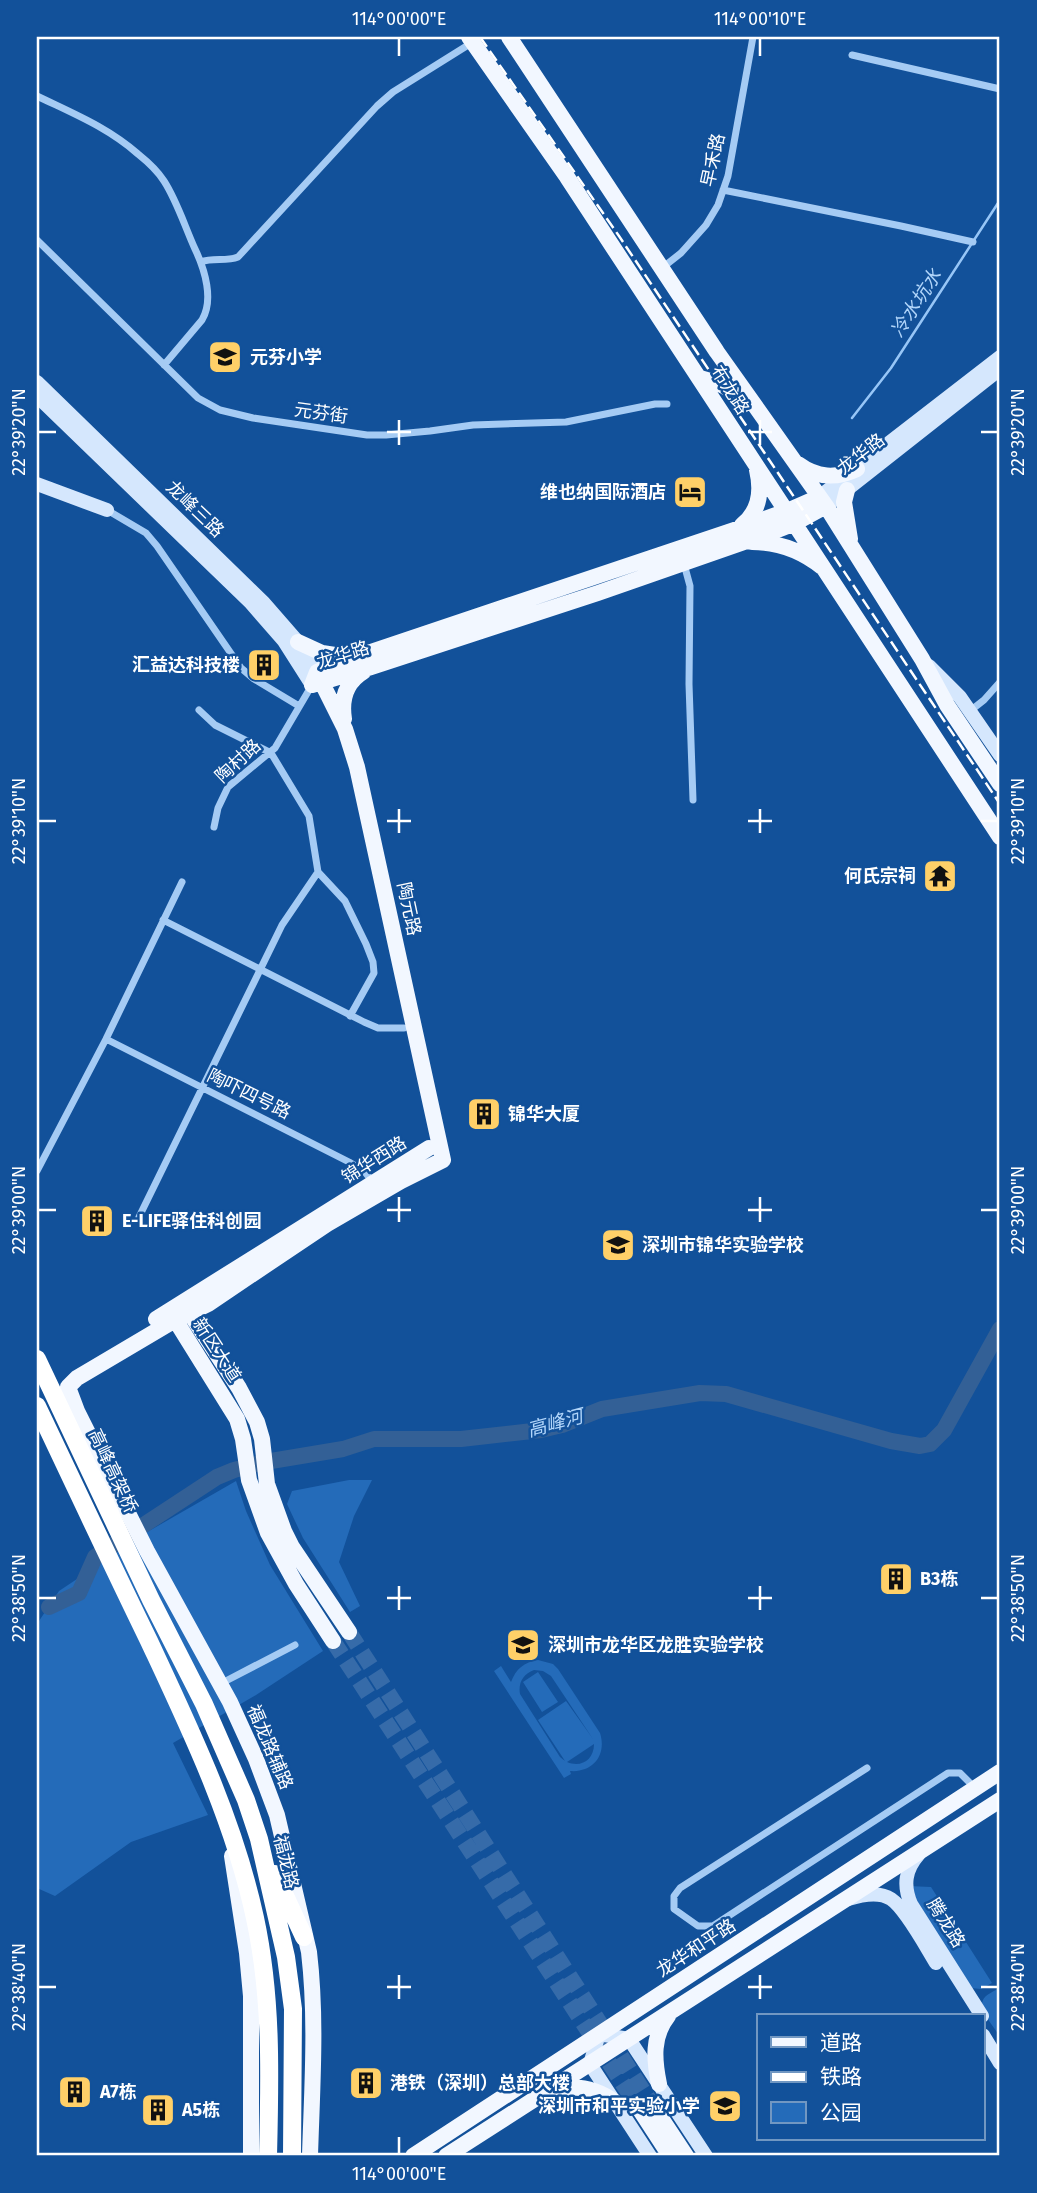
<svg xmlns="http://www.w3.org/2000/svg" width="1037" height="2193" font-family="'Fira Sans','Noto Sans SC',sans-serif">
	<rect width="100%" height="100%" fill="#12519a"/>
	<path fill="#246bb9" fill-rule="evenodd" d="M349,1480h23l-18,36 -15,46 21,44 -10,6 -47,-74 -16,-34 5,-13z
		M236,1481l10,30 24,54 53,86 -67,44 -83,48 35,72 -77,27 -76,54 -18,-8v-264l22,-33 90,-60z
		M538,1660l15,4 5,5 42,64c7,22 -7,40 -30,38l1,3 -7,4 -70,-107 7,-5 10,16c5,-13 13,-20 27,-22zM534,1670l9,1 8,5 42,63 -27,-38 -28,19 27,41 -5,-4 -40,-63c-2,-11 3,-20 14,-24zM594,1744c0,16 -13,24 -27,18z
		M538,1672l20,30 -16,10 -19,-30z
		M908,1886l23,1 61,96 -11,6 -10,-1z
		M997,1989l3,5v43c-5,-9 -22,-27 -17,-37 2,-5 10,-8 14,-11z"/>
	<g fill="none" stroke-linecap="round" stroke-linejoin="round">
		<path stroke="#97c6f7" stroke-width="2.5" d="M852,418l39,-50 109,-168"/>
		<path stroke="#336096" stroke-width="16" d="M49,1607l30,-14 16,-36 122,-80 17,-7 31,-8 78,-13 31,-10h87l80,-9 21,-5 40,-16 98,-16 26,1 165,47 29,5 10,-2 14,-14 56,-101"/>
		<path stroke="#366ba9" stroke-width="16" stroke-dasharray="16 8" stroke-linecap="butt" d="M349,1632l302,471
			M333,1641l307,469"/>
		<path stroke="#a5cbf4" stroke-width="7" d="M852,55l148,34
			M37,96c37,18 70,31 101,58 10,8 19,16 26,27 13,20 21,46 31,68 10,21 19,51 7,71l-38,45
			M723,190l178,36 72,16
			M37,240l161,158 22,12 33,8 114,17h19l44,-4 43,-6 93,-3 89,-18h12
			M201,262c12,-5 25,0 37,-5l139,-151 16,-14 80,-50
			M662,268l19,-15 25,-28 12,-20 10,-29 25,-139
			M107,510l39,23 11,13 84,122 13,11 45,27
			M684,564l6,22 -1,98 4,116
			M199,710l16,15 56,28 38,63 9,56 27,29 21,43 7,18 1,11 -24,43
			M970,711l14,-11 16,-18
			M214,827l4,-19 10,-21 47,-39 37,-63
			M163,920l201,102 14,6h26
			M106,1039l243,123 15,9 9,11
			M37,1171l69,-132 76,-157
			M139,1217l143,-292 36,-53
			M220,1684l75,-39
			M867,1768l-187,120 -6,8v13l24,17h15l235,-153h12l15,15"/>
		<path stroke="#d5e7fd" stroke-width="14" d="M37,382l227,221 34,39 19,30
			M37,396l213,206 34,39 28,44
			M37,484l70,26
			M819,497l181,-140
			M826,506l174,-137
			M929,666l31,31 40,58
			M919,1854c-14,16 -16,31 -8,50l71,112
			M848,1899c13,-4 31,-8 43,0 15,10 35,48 45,64
			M983,2035l17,28
			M650,2156l-60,-92 9,-30 30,5 77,117"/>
		<path stroke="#f2f7ff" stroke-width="16" d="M469,37l98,140 433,660
			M509,37l208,315 109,154 96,153 25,46 53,79
			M700,378c22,6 30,8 43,27
			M798,464c19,14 38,15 59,5
			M847,490l-3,12 6,37
			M742,525c18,-14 20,-34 15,-55
			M752,542c26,0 50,9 70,25
			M298,642l24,11 26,4
			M317,673l28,56 12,38 86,393
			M312,685l5,-13 15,-7 402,-135 53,-19 32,-14
			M312,685l59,-18 227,-74 169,-59 28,-11 31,-17
			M344,719c-3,-19 1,-36 19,-47
			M179,1312l11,1 49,75 18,34 5,17 5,45 17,47 8,16 57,85
			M171,1313l66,106 6,20 6,41 19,53 28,51 37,57
			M156,1319l273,-171
			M68,1387l9,24 70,140 83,151 26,57 21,56 32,137c8,68 3,136 1,204
			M68,1387l9,-9 98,-58 33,-16 119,-80 74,-43 42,-21
			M232,1856l15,97 4,43v160
			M659,2084c-5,-24 -7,-48 9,-68
			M555,2090c22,-6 42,-1 60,12
			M651,2103l35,53
			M640,2110l30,46
			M413,2156l587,-384
			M446,2156l554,-356"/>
		<path stroke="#fff" stroke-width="18" d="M37,1359l114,241 53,104 42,96 13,39 27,118 7,52 -1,147
			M37,1406c37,78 74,157 112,235 42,90 85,179 106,277 17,79 15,158 13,238
			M275,1874l29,63"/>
		<path stroke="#fff" stroke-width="2.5" stroke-dasharray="12 5" stroke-linecap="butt" d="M480,37l139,199 381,568"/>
	</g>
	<path fill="none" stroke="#fff" stroke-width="2.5" d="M399,38v18M760,38v18M399,420v25M760,420v25M38,432h18M387,432h24M748,432h24M981,432h17M399,809v24M760,809v24M38,821h18M387,821h24M748,821h24M981,821h17M399,1197v25M760,1197v25M38,1210h18M387,1210h24M748,1210h24M981,1210h17M399,1586v24M760,1586v24M38,1598h18M387,1598h24M748,1598h24M981,1598h17M399,1975v24M760,1975v24M38,1987h18M387,1987h24M748,1987h24M981,1987h17M399,2137v17"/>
	<defs>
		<g id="school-square" transform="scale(1.75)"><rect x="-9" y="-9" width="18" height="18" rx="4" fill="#ffd068" stroke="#12519a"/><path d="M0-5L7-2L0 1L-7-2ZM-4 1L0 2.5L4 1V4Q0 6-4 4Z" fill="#111"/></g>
		<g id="hotel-square" transform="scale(1.75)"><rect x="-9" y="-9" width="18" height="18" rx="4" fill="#ffd068" stroke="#12519a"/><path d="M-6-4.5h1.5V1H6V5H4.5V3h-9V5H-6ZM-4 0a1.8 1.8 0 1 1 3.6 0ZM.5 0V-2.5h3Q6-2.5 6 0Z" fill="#111"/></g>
		<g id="building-square" transform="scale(1.75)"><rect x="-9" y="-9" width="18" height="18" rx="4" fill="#ffd068" stroke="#12519a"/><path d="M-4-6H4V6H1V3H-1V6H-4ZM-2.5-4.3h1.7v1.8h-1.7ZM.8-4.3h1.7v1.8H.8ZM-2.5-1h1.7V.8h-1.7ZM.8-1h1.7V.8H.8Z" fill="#111"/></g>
		<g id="temple-square" transform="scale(1.75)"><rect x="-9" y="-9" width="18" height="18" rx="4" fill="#ffd068" stroke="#12519a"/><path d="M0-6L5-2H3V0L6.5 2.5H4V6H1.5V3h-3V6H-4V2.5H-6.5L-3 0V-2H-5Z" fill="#111"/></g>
	</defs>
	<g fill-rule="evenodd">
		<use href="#school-square" x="225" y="357"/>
		<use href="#hotel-square" x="690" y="492"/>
		<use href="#building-square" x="264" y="665"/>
		<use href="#temple-square" x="940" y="876"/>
		<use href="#building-square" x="484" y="1114"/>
		<use href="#building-square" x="97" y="1221"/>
		<use href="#school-square" x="618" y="1245"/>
		<use href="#building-square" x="896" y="1579"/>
		<use href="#school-square" x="523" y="1645"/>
		<use href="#building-square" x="366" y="2083"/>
		<use href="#building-square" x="75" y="2092"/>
		<use href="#school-square" x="725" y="2106"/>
		<use href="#building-square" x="158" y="2110"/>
	</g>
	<g text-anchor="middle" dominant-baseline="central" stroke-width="5" stroke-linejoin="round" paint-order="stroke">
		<g font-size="18" fill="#fff" stroke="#12519a">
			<text transform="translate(713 160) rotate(-78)">早禾路</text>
			<text transform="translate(730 390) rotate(57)">布龙路</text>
			<text transform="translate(321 413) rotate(8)">元芬街</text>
			<text transform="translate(861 454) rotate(-38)">龙华路</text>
			<text transform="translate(195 509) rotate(44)">龙峰三路</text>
			<text transform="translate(343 655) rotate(-17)">龙华路</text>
			<text transform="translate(238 761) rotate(-43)">陶村路</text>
			<text transform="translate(409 909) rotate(78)">陶元路</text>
			<text transform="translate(249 1094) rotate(26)">陶吓四号路</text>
			<text transform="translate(374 1160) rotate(-32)">锦华西路</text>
			<text transform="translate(217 1350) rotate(57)">新区大道</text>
			<text transform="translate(113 1471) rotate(65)">高峰高架桥</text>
			<text transform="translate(270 1747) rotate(67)">福龙路辅路</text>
			<text transform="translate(286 1862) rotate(76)">福龙路</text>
			<text transform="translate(946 1923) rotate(58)">腾龙路</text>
			<text transform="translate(696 1948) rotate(-33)">龙华和平路</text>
		</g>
		<g font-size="18" font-weight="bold" fill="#fff" stroke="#12519a" text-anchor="start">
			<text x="250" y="357">元芬小学</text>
			<text x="666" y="492" text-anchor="end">维也纳国际酒店</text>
			<text x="240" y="665" text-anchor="end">汇益达科技楼</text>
			<text x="916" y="876" text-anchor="end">何氏宗祠</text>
			<text x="508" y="1114">锦华大厦</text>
			<text x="122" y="1221">E-LIFE驿住科创园</text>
			<text x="642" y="1245">深圳市锦华实验学校</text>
			<text x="920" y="1579">B3栋</text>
			<text x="548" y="1645">深圳市龙华区龙胜实验学校</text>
			<text x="390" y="2083">港铁（深圳）总部大楼</text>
			<text x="100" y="2092">A7栋</text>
			<text x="700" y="2106" text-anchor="end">深圳市和平实验小学</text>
			<text x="182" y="2110">A5栋</text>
		</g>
		<g font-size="19" font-style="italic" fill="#b1d5fa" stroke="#12519a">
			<text transform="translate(916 303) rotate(-57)">冷水坑水</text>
			<text transform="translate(555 1423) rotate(-15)">高峰河</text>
		</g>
	</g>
	<rect width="1037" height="2193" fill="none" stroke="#12519a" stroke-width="77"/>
	<rect x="757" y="2014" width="228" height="126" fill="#12519a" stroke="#7197c2" stroke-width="2"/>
	<rect x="771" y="2037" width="35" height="10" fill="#f2f7ff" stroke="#7197c2" stroke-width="2"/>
	<text x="820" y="2050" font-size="21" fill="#ffffff">道路</text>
	<rect x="771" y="2072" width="35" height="10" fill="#ffffff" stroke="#7197c2" stroke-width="2"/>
	<text x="820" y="2084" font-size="21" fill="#ffffff">铁路</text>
	<rect x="771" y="2102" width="35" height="21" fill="#246bb9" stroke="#7197c2" stroke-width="2"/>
	<text x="820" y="2120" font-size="21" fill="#ffffff">公园</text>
	<rect x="38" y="38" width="960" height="2116" fill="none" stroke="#fff" stroke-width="2.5"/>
	<g font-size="18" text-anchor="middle" fill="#fff">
		<text x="399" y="25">114°00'00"E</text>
		<text x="760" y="25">114°00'10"E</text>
		<text transform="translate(19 432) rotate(-90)" y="6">22°39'20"N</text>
		<text transform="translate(1018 432) rotate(-90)" y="6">22°39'20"N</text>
		<text transform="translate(19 821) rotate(-90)" y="6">22°39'10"N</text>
		<text transform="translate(1018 821) rotate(-90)" y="6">22°39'10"N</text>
		<text transform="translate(19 1210) rotate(-90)" y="6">22°39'00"N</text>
		<text transform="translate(1018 1210) rotate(-90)" y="6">22°39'00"N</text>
		<text transform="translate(19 1598) rotate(-90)" y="6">22°38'50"N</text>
		<text transform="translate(1018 1598) rotate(-90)" y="6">22°38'50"N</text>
		<text transform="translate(19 1987) rotate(-90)" y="6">22°38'40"N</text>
		<text transform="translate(1018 1987) rotate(-90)" y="6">22°38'40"N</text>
		<text x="399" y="2180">114°00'00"E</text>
	</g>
</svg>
